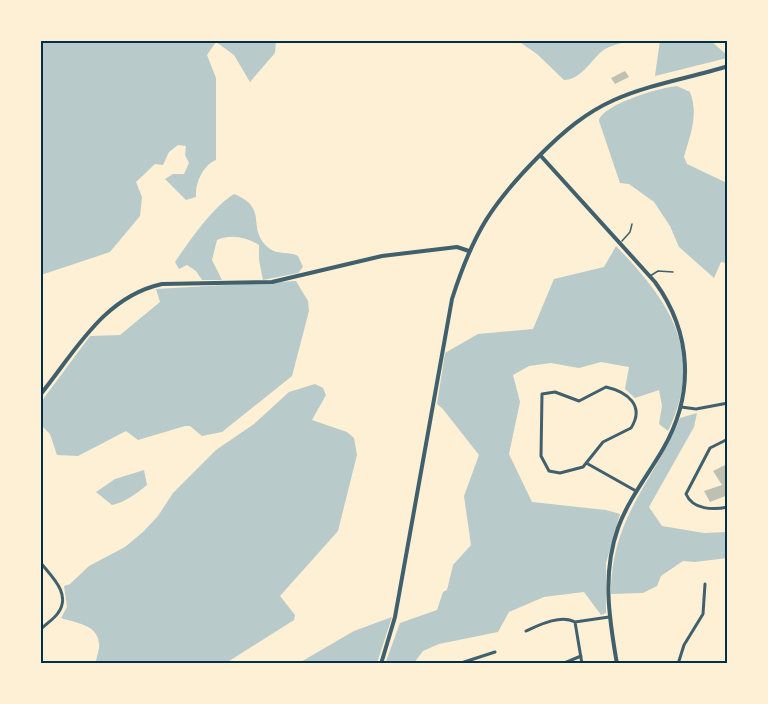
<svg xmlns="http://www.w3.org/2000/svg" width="768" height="704" font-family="'PT Sans',sans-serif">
	<rect width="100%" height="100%" fill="#fdf0d5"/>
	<path fill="#b9caca" d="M660,40l51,1 16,14v3l-72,18z
		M40,41l1,-1 235,1 -1,12 -25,29 -16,-27 -18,-13 -9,13 9,23v82c-13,5 -21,23 -20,37l-10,3 -21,-21 8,-5h11l5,-11 -4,-8 1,-9 -8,-1 -9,7 -6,13 -8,-1 -19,18 6,15 -2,19 -30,36 -69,23z
		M518,41h114c-11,2 -22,4 -31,11 -11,10 -21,28 -37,28l-27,-26z
		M677,86l13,6c9,23 0,43 -6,65l3,7 40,19v80l-6,-1 -7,16 -35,-31 -9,-21 -16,-24 -25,-18 -9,-1 -21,-62c2,-16 62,-34 78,-35z
		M234,194c37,15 10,35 36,55 8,6 20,2 28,7l5,11 -5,6 -35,7 -4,-20v-15c-13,-8 -28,-11 -42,-5l-5,20 10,20h-20l-6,-9 -9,-6 -8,4 -4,-7c15,-22 37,-54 59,-68z
		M616,246c53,55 90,106 52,185l-9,-7 3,-18 -3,-16 -24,8 -10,-9 4,-22 -28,-5 -22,6 -28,-5 -22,3 -16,9 7,27 -11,52 23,48 74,8 14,4 -14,49v50l-5,2 -17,-23 -40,5 -35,15 -11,20 -59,12 -16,7 -9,12 -29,1 15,-41 37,-13 6,-18 4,-2 6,-25 18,-20 -7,-49 15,-41 -37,-47 -5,-4 8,-51 33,-19 55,-5 21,-50 50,-12z
		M296,281l12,20 1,10 -17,65 -70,56 -20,4 -12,-10h-5l-47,14 -12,-9 -48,25 -21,-1 -7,-21 -9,-9v-23l49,-66 30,-1 40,-33 -4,-13z
		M315,384l8,4 3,7 -14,25 35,12 7,6 3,17 -19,76 -58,65 15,19 -1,5 -68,43h-130c0,-6 4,-14 3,-19 -1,-20 -24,-21 -38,-26l6,-11 -3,-21 6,-2 19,-18 36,-19 18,-15 15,-16 15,-23 43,-43 38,-26 35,-32z
		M697,413l-3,14 -45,80 13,19 42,7 23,-1v26l-32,4 -12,-1 -22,15 -4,10 -14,7 -32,1c0,-77 42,-111 69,-176z
		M144,470l3,15c-11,9 -22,17 -35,20l-16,-13 19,-13z
		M392,617l-15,46h-78l55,-32z"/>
	<path fill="#bec0b2" d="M625,71l4,6 -14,7 -4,-6z
		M725,465l3,1v29l-18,7 -6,-11 18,-6 -9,-14z"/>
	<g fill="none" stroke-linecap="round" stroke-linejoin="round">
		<path stroke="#3f606c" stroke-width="1.5" d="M622,241l8,-9 2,-8
			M650,276l8,-5 15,1"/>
		<path stroke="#3f606c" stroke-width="3" d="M606,387c22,5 39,19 25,41l-28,14 -20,25 -23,6 -11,-2 -8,-15 1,-62 13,-2 24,9z
			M681,407l15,2 32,-6
			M728,439l-18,9 -24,46c7,16 27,16 42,13
			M588,464l48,27
			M40,562c11,14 32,32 18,51 -4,6 -12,11 -18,17
			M526,631c13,-6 35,-17 49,-9
			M458,664l37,-12
			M562,664l19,-8
			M582,664l-7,-42 34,-5
			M678,664l6,-19 19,-31 2,-30"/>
		<path stroke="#3f606c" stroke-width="4" d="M540,155l115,127c37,51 40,112 8,167 -15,26 -35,51 -45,79 -16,45 -9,90 -1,136
			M40,395c35,-43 63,-98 122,-111l110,-2 110,-26 75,-9 12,4
			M381,664l14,-47 57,-318c21,-66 40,-96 89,-145 22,-22 44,-41 73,-54 36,-16 76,-22 114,-34"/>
	</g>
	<rect width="768" height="704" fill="none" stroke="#fdf0d5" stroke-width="84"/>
	<rect x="42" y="42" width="684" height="620" fill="none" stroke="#003049" stroke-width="2"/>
</svg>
